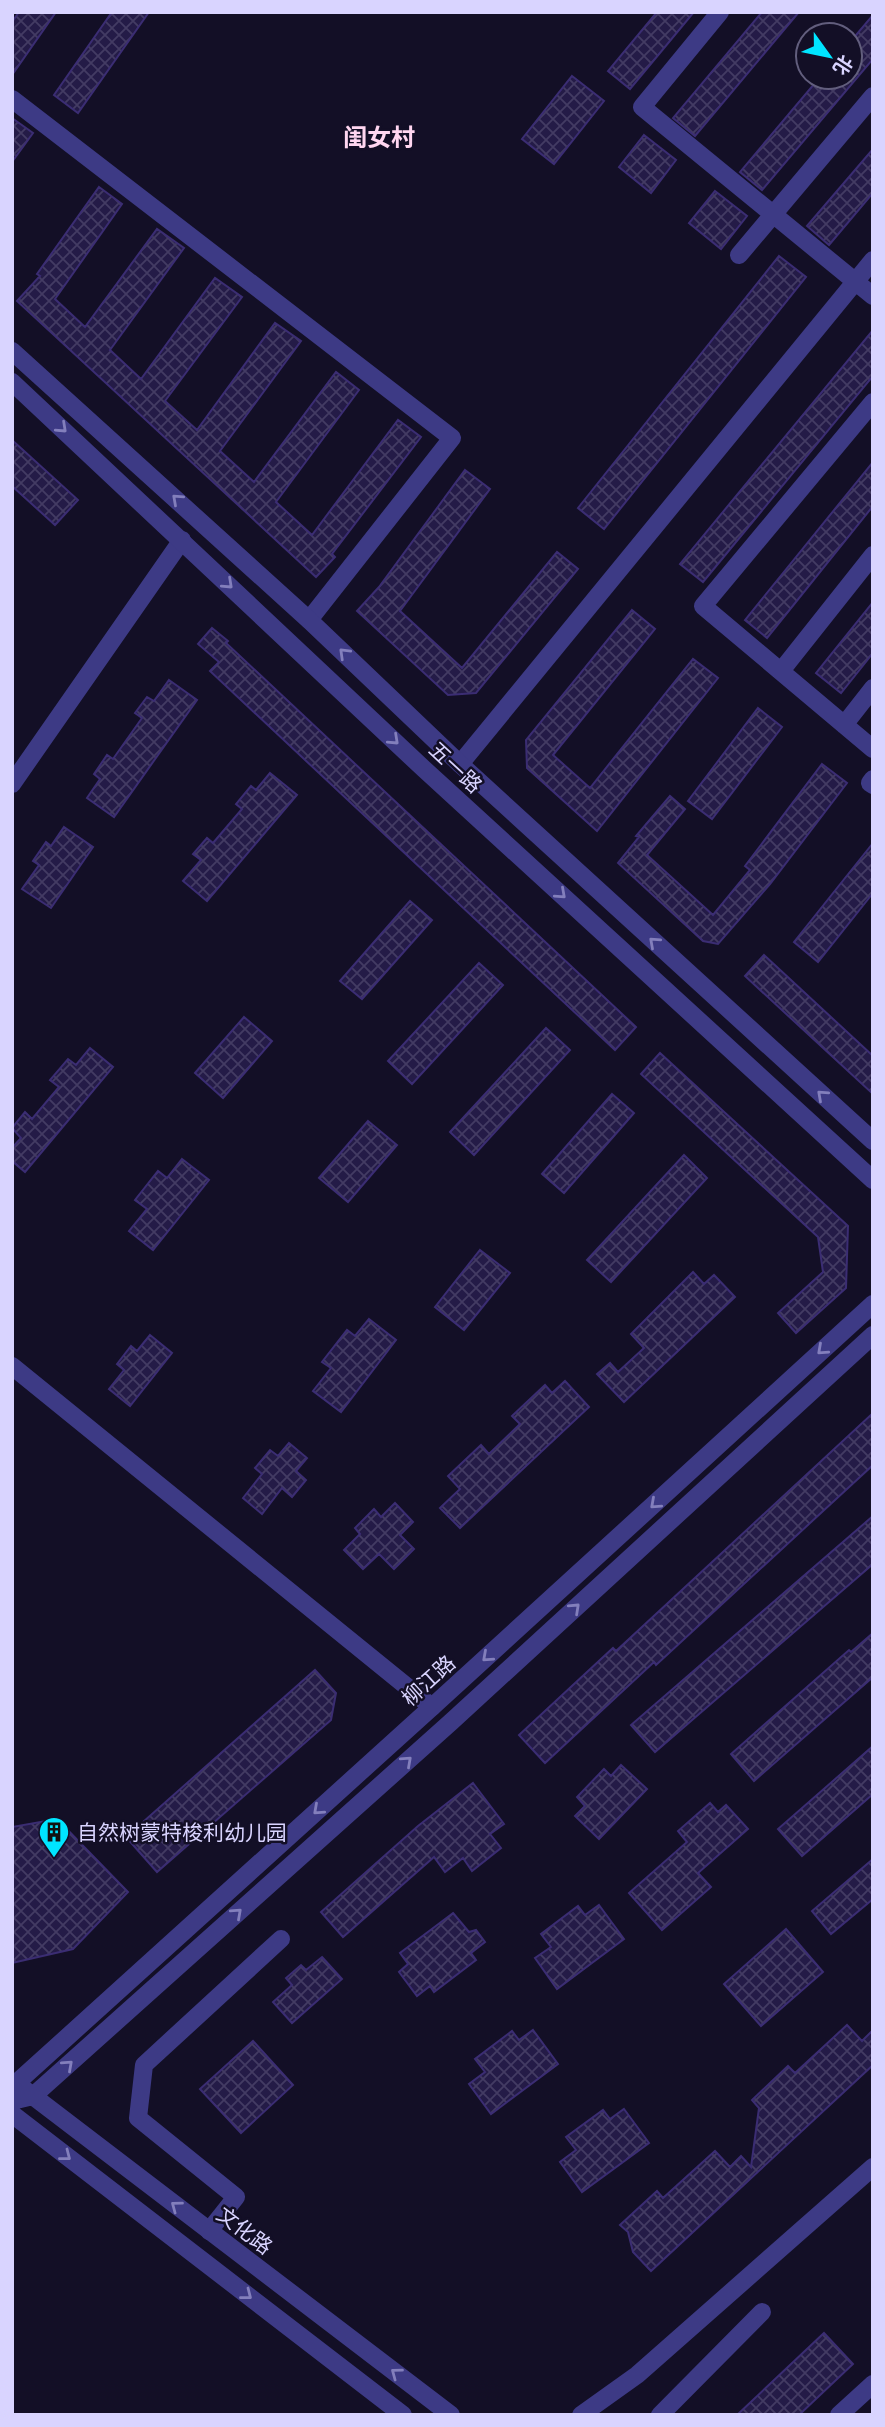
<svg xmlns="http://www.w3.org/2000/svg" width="885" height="2427" font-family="Manrope,'Noto Sans SC',sans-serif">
	<defs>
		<pattern id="building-cross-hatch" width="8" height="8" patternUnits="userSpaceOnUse" patternTransform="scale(1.75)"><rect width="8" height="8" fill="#241b47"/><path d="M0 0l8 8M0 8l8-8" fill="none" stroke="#433b63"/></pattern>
	</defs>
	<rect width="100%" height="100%" fill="#130f26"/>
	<path fill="url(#building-cross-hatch)" stroke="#3b2d73" stroke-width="2" d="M19,12h37l-44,63v-53z
		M112,12h37l-71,101 -24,-18z
		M657,12h37l-64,77 -22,-18z
		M762,12h37l-104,124 -22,-18z
		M873,15v44l-111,131 -22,-18 80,-95h30v-35z
		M572,76l32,25 -50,63 -32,-25z
		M12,118l21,15 -21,29z
		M644,135l32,25 -25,33 -32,-26z
		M873,149v44l-44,52 -22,-19z
		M99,187l23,17 -67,95 30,28 72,-98 27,19 -74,102 31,29 74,-101 27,19 -77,104 32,29 78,-107 26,18 -81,110 34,31 82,-110 23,18 -83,112 36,33 86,-115 23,17 -89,117 3,3 -19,20 -299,-276 23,-25 -3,-2z
		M715,191l32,25 -26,33 -32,-26z
		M779,256l27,21 -202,252 -26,-21z
		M873,330v46l-170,206 -23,-18z
		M12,440l66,60 -23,25 -43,-39z
		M873,462v44l-106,132 -22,-18z
		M465,470l25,19 -90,122 62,57 95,-116 21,17 -102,124 -28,2 -91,-84 22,-24z
		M873,602v51l-32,40 -25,-20z
		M632,610l23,19 -102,126 37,33 103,-129 25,19 -121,153 -70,-63 -1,-28z
		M212,628l16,13 -2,2 410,384 -21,23 -405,-379 9,-9 -21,-18z
		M169,680l28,20 -83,117 -27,-19 13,-19 -6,-5 13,-19 6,4 29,-41 -7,-5 12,-16 7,4z
		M758,708l24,19 -70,92 -24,-18z
		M822,764l25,19 -77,101 -52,60 -15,-3 -85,-78 21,-26 -3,-1 34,-40 15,13 -38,46 66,60 37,-45 -5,-4z
		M270,773l27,22 -90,106 -24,-20 18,-21 -8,-6 14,-16 6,5 29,-34 -6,-5 15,-18 5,4z
		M64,827l29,20 -42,61 -29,-19 17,-24 -6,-4 13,-19 5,4z
		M873,843v50l-55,69 -24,-20z
		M410,901l22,19 -70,79 -22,-18z
		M764,955l109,101v38l-128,-118z
		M479,963l24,22 -91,99 -24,-23z
		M244,1017l28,24 -49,57 -28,-25z
		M546,1028l24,22 -96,105 -24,-23z
		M90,1048l23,19 -88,105 -13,-11v-13l9,-10 -9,-10 13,-16 7,7 27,-32 -9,-7 18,-21 8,6z
		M660,1053l188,173 -2,62 -50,45 -18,-20 45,-41 -5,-35 -177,-163z
		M612,1094l22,19 -70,80 -22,-19z
		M368,1121l29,24 -49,57 -29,-24z
		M684,1155l23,23 -96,104 -24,-22z
		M182,1159l27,21 -56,70 -24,-19 18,-22 -12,-9 23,-29 9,7z
		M480,1250l30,23 -46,57 -29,-23z
		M693,1272l11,12 10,-9 21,22 -111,105 -27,-28 13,-11 8,9 26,-24 -13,-14z
		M369,1319l27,21 -55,72 -28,-21 18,-23 -9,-6 25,-32 8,6z
		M150,1335l22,18 -42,53 -21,-17 15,-19 -7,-6 14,-18 6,5z
		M565,1381l24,26 -129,121 -20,-20 20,-19 -12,-13 33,-31 8,9 31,-30 -8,-8 33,-31 7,8z
		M873,1413v52l-217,200 -2,-3 -109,101 -26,-28 94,-87 3,3z
		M289,1443l18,15 -11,13 10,9 -14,17 -10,-9 -20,26 -19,-16 19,-24 -7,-6 15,-18 8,6z
		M395,1503l18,19 -13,13 14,14 -20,20 -15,-15 -16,15 -19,-19 16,-16 -5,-6 19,-19 7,8z
		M873,1516v48l-218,188 -24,-27z
		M873,1633v44l-119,104 -23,-27 118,-104 2,2z
		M315,1670l21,23 -5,27 -174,152 -31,-35z
		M873,1746v48l-71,62 -24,-27z
		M621,1765l26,24 -48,50 -24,-23 10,-10 -8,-9 27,-28 7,7z
		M473,1783l31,41 -14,10 11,14 -29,23 -9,-13 -18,14 -11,-15 -91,80 -22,-25 97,-86z
		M710,1803l8,9 8,-7 22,24 -50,44 13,14 -49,43 -33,-37 58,-51 -9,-11z
		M57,1819l71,73 -55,57 -61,14v-136z
		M873,1859v40l-42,35 -19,-23z
		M599,1905l25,34 -67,50 -22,-31 16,-11 -10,-13 37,-28 7,9z
		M453,1913l16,19 7,-2 9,12 -14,11 5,7 -42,32 -4,-6 -13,10 -18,-24 9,-8 -8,-11z
		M786,1929l37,43 -62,54 -37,-42z
		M322,1957l20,22 -50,44 -19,-21 19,-17 -6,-7 15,-13 5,5z
		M847,2025l15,16 11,-11v35l-222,206 -18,-19 -5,-20 -8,-7 37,-34 6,7 52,-47 15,16 11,-11 10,11 8,-59 -7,-8 36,-34 7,7z
		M533,2030l25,34 -67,50 -22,-30 16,-12 -10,-13 37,-28 7,9z
		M253,2041l40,44 -52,48 -41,-44z
		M624,2109l25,34 -67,49 -22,-30 16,-12 -10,-13 37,-27 7,9z
		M824,2333l29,31 -54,51h-62z"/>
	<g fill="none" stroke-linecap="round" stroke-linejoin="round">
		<path stroke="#3d3a85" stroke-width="18" d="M720,12l-78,95 231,189
			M12,99l440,339 -143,182
			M739,255l134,-159
			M873,402l-170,204 170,143
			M781,671l92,-116
			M844,725l29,-37
			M460,764l413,-504
			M873,779l-3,4 3,2
			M12,784l170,-244
			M12,1366l420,341
			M209,2231l27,-34 -98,-79 6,-53 137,-126
			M660,2415l102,-103
			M839,2415l34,-31"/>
		<path stroke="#3d3a85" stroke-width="18" d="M12,351l297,269 151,144 413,377
			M12,382l412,387 449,411
			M12,2087l420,-380 441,-403
			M25,2090l426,325
			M12,2101l21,-5 418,-374 422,-387
			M12,2114l391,301
			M581,2415l56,-40 236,-208"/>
	</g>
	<defs><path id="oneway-chevron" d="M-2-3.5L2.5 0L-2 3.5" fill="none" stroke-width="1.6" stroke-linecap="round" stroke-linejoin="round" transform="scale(1.75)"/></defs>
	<g stroke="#837fbc">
		<use href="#oneway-chevron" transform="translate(62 428) rotate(43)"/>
		<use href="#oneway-chevron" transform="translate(177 499) rotate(-138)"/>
		<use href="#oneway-chevron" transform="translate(228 584) rotate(43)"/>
		<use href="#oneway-chevron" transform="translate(344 653) rotate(-136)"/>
		<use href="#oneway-chevron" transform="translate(394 740) rotate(43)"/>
		<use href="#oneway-chevron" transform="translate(561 894) rotate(42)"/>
		<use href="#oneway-chevron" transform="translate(654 942) rotate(-138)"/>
		<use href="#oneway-chevron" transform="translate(822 1095) rotate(-138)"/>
		<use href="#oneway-chevron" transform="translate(822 1350) rotate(138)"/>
		<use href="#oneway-chevron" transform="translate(655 1504) rotate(138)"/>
		<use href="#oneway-chevron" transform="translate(575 1608) rotate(-43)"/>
		<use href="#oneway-chevron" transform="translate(487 1657) rotate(138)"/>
		<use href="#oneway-chevron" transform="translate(407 1761) rotate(-42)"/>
		<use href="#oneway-chevron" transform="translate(318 1810) rotate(138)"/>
		<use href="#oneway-chevron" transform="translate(237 1913) rotate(-42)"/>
		<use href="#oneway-chevron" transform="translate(68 2065) rotate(-42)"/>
		<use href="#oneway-chevron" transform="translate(66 2156) rotate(38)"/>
		<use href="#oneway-chevron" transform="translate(176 2206) rotate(-143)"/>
		<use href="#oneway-chevron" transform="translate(247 2295) rotate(38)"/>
		<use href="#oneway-chevron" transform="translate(396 2373) rotate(-143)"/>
	</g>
	<defs>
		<g id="building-pin" transform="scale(1.575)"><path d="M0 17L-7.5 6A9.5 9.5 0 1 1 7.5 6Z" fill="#00e5ff" stroke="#130f26"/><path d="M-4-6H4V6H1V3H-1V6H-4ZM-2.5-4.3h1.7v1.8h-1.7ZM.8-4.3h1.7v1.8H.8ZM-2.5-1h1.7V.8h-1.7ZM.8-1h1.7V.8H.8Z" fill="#111"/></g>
	</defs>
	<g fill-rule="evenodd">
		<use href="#building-pin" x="54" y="1832"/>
	</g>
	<g text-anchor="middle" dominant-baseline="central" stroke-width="5" stroke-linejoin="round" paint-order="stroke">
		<g font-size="21" fill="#d9d4ff" stroke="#130f26">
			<text transform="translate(456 767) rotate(43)">五一路</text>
			<text transform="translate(428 1680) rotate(-42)">柳江路</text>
			<text transform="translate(245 2230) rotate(37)">文化路</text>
		</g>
		<g font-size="21" fill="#d9d4ff" stroke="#130f26" text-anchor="start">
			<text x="77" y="1832">自然树蒙特梭利幼儿园</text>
		</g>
		<g font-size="24" font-weight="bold" fill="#ffd6f0" stroke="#130f26">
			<text x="379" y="136">闺女村</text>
		</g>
	</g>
	<rect width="885" height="2427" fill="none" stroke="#d9d4ff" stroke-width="28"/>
	<g transform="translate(829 56) rotate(123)"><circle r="33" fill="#130f26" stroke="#625e7d" stroke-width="2"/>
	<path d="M0-5L12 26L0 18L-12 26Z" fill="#00e5ff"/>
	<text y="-10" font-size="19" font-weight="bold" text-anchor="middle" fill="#d9d4ff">北</text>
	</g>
</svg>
